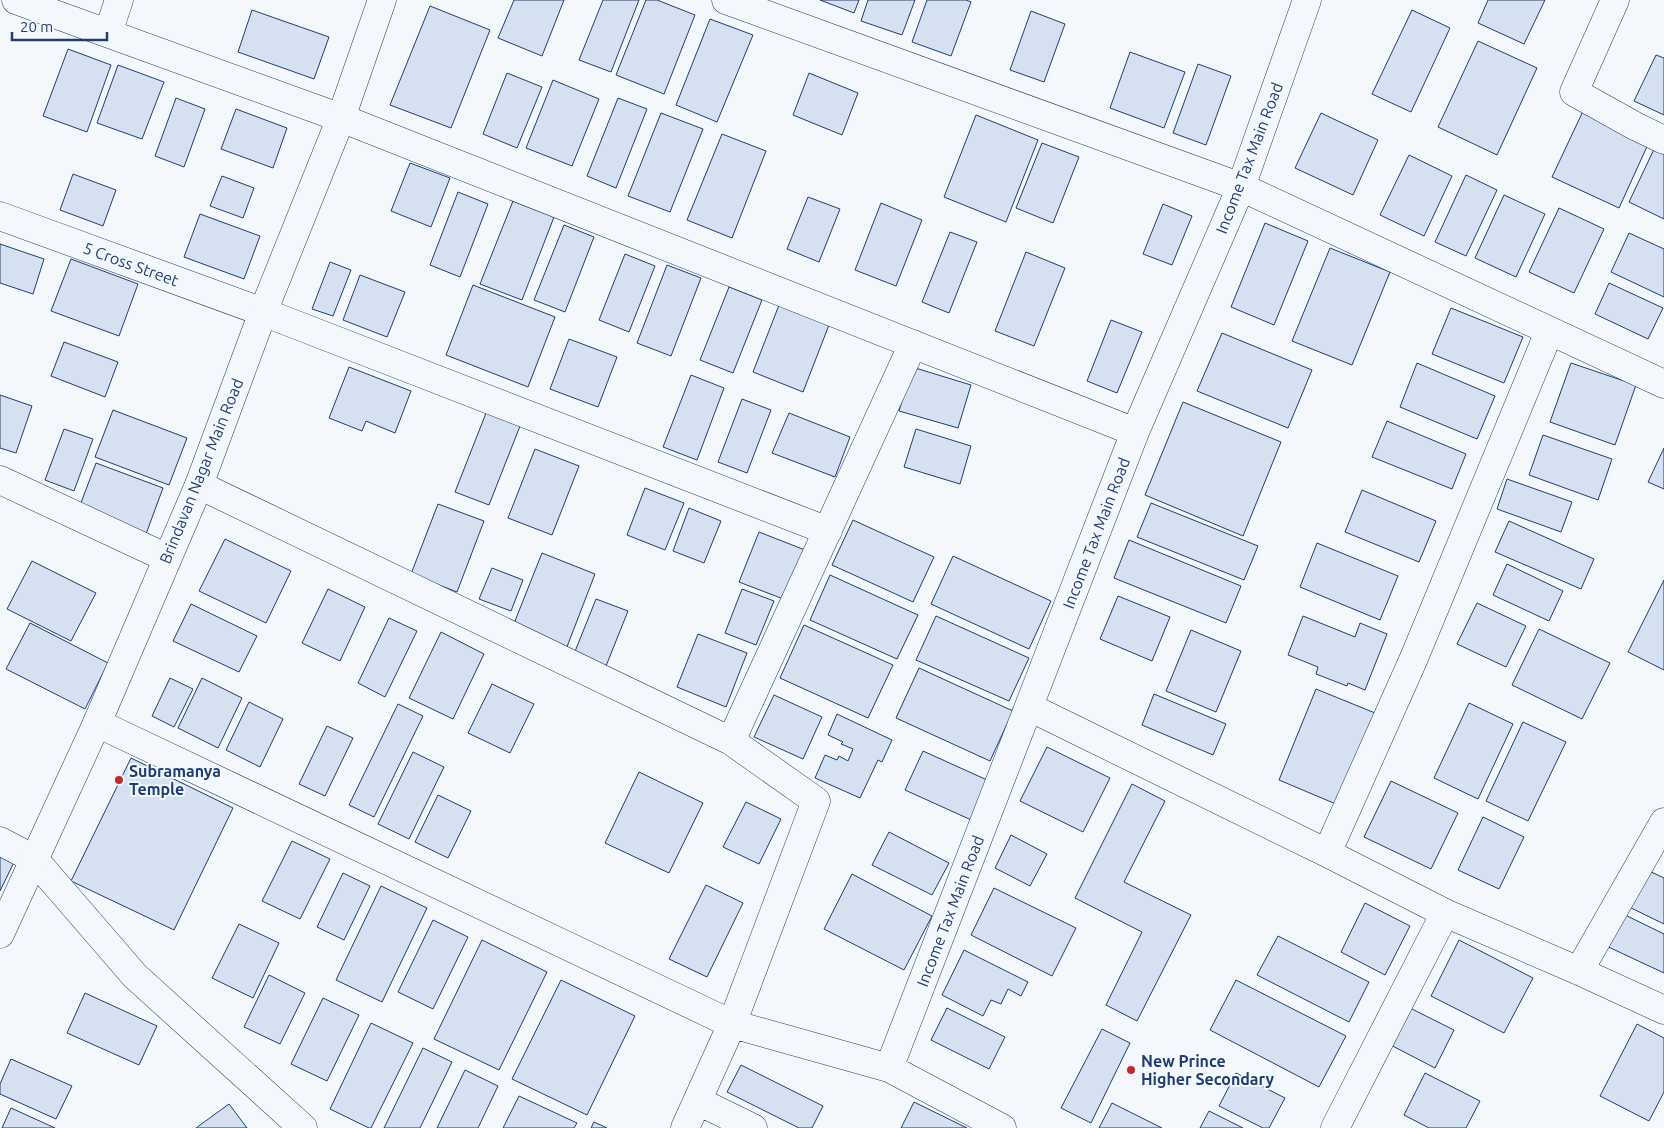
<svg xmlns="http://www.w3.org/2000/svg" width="1664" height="1128" font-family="Ubuntu,sans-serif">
	<rect width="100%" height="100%" fill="#f4f7fb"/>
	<path fill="#d5e0f0" stroke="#1d3f73" d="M514,0h50l-22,56 -44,-18z
		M603,0h36l-28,72 -32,-12z
		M646,0h11l38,15 -31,79 -48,-19z
		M820,0h39l-5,13z
		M868,0h47l-13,35 -41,-14z
		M927,0h39l5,2 -20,54 -39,-14z
		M1488,0h57l-21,44 -46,-21z
		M430,6l60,24 -39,98 -61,-23z
		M252,10l77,27 -15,42 -76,-27z
		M1412,10l38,18 -39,84 -39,-18z
		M1031,11l34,13 -21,58 -34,-12z
		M710,19l43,16 -36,87 -41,-17z
		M1478,41l59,27 -40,87 -59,-28z
		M68,49l43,16 -24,67 -44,-16z
		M1130,52l55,20 -21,56 -54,-20z
		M1656,55l8,3v57l-30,-14z
		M1198,64l33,12 -25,69 -33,-12z
		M118,65l46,17 -22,57 -45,-16z
		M507,73l35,14 -25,61 -34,-14z
		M809,73l49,20 -16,42 -49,-20z
		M553,80l46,19 -27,67 -46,-18z
		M176,98l29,11 -21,58 -29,-11z
		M618,98l29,11 -31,79 -29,-12z
		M236,109l51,19 -14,40 -52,-19z
		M1584,109l66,31 -31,68 -67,-31z
		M661,113l42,16 -33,83 -42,-16z
		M1321,113l57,27 -25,55 -58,-27z
		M976,115l62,25 -32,82 -62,-25z
		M722,134l44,17 -34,87 -45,-18z
		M1042,143l37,14 -26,66 -37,-15z
		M1655,147l9,4v68l-35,-17z
		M1409,155l43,21 -28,60 -44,-21z
		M410,163l40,15 -19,49 -40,-16z
		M73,174l43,16 -13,36 -43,-16z
		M1466,175l31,15 -31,66 -31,-14z
		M222,176l32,12 -11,30 -33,-12z
		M458,192l30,12 -28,73 -30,-12z
		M1504,195l41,19 -29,63 -41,-19z
		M808,197l32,12 -21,53 -32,-13z
		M513,201l41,16 -32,83 -42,-16z
		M881,203l41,17 -26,66 -41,-16z
		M1163,204l29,12 -20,49 -29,-11z
		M1559,208l45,21 -30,64 -45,-21z
		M200,214l60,22 -16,43 -60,-22z
		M1265,223l43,18 -34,84 -43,-18z
		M564,225l30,12 -29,75 -31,-12z
		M950,232l27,10 -28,71 -27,-11z
		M1629,233l35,16v48l-53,-25z
		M0,244l44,15 -11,35 -33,-11z
		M1330,248l60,24 -38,93 -60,-24z
		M1026,252l39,16 -31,78 -39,-15z
		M625,254l30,12 -26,66 -30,-12z
		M71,259l67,25 -19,52 -68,-25z
		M330,262l21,8 -18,46 -21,-7z
		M667,265l34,13 -30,78 -34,-13z
		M360,275l45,17 -18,45 -44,-17z
		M1609,283l54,25 -15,31 -53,-25z
		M473,285l82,32 -27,70 -82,-32z
		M729,287l33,13 -29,73 -33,-13z
		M779,305l50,20 -26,67 -50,-20z
		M1451,308l72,29 -19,46 -72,-29z
		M1111,320l31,12 -25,61 -30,-12z
		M1222,333l90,37 -24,58 -91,-37z
		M569,339l48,18 -19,50 -48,-18z
		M64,342l54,20 -13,35 -54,-21z
		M1417,363l78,33 -18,43 -77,-32z
		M1571,363l65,22 -21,60 -65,-23z
		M349,367l62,24 -16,42 -29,-12 -4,10 -33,-13z
		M912,367l59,18 -13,43 -59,-17z
		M691,375l33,13 -27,72 -34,-13z
		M0,395l32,11 -16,47 -16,-5z
		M742,399l29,11 -24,63 -29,-11z
		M1183,402l98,40 -38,94 -98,-41z
		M488,408l34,13 -33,84 -34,-13z
		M113,410l74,28 -18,47 -74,-28z
		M789,413l61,24 -15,40 -63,-24z
		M1387,421l79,33 -14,35 -80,-32z
		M64,429l29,10 -19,52 -29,-11z
		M916,429l55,17 -11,38 -56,-17z
		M1543,435l69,24 -14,41 -69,-25z
		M1664,448v41l-16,-7z
		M535,449l44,17 -27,69 -44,-17z
		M96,463l67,25 -17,46 -67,-26z
		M1507,479l65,23 -11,30 -64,-23z
		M645,488l39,15 -19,47 -38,-15z
		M1362,490l74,31 -17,41 -74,-30z
		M1151,503l107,43 -14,34 -107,-43z
		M438,504l46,17 -27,71 -46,-18z
		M689,508l32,13 -17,42 -31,-12z
		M853,520l81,37 -21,45 -81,-37z
		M1509,521l85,38 -13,30 -86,-37z
		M759,532l46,18 -19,50 -47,-18z
		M225,539l66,32 -25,52 -67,-32z
		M1129,540l112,46 -15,37 -112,-45z
		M1317,543l81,33 -18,44 -80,-33z
		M542,553l53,21 -30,78 -54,-21z
		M953,556l98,45 -22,48 -98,-45z
		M32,561l64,32 -25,48 -64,-32z
		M1507,564l56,27 -14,30 -56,-26z
		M492,568l31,12 -12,31 -32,-12z
		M830,575l88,40 -21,44 -87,-39z
		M1664,580v90l-36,-18z
		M328,589l37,18 -25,54 -38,-18z
		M742,589l32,12 -18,44 -31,-12z
		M1118,596l52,21 -18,44 -52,-22z
		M596,599l32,12 -22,55 -32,-12z
		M1477,603l49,23 -20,41 -49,-23z
		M191,604l66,32 -18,36 -66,-31z
		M936,616l93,42 -20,43 -93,-41z
		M1303,616l52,21 5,-14 27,11 -22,56 -17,-7 -1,3 -31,-12 2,-7 -30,-12z
		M389,618l28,13 -32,66 -27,-14z
		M30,623l78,40 -23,46 -79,-40z
		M804,625l89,40 -25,53 -88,-40z
		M1539,629l71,34 -28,56 -70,-34z
		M1191,630l50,21 -25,61 -50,-21z
		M441,632l43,22 -31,65 -44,-21z
		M698,634l49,19 -21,54 -49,-20z
		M919,668l94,43 -23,50 -94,-43z
		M170,678l23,11 -19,38 -22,-11z
		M202,678l40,20 -24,50 -40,-20z
		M492,684l42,20 -24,49 -42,-20z
		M1316,689l64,26 -37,92 -64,-27z
		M1154,694l72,30 -13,31 -71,-30z
		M774,695l48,22 -19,42 -49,-22z
		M249,702l34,17 -23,48 -34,-17z
		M1469,703l44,21 -35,75 -44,-21z
		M398,704l25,12 -49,101 -25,-12z
		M837,714l55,26 -10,22 -4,-2 -18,38 -45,-20 10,-23 12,5 2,-4 9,5 5,-12 -12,-5 2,-2 -15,-7z
		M1523,722l43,20 -38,79 -42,-20z
		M327,726l26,12 -28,58 -26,-12z
		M1047,747l63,31 -27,54 -63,-31z
		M923,751l73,33 -18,39 -73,-33z
		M413,752l31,15 -35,72 -31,-15z
		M131,758l102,50 -59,122 -103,-49z
		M639,772l64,31 -34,70 -64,-30z
		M1391,781l67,32 -27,56 -67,-32z
		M1132,784l33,17 -41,81 67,33 -54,106 -31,-16 36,-73 -67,-34z
		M438,795l33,16 -23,47 -33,-16z
		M746,802l35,17 -22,45 -36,-17z
		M1483,817l41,20 -25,52 -41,-19z
		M889,832l60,31 -17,32 -60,-30z
		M1011,835l36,19 -17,32 -35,-18z
		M292,841l38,18 -30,60 -38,-18z
		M0,850l16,8 -16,33z
		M1645,869l19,9v46l-37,-18z
		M343,873l27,13 -26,54 -27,-13z
		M852,874l80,42 -28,54 -80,-41z
		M706,885l37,18 -36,74 -38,-18z
		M381,886l46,22 -45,94 -46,-22z
		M994,888l82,40 -24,48 -81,-41z
		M1365,903l45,23 -25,49 -44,-23z
		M1617,911l47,23v39l-62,-29z
		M433,920l35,17 -35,72 -35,-17z
		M239,924l40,19 -26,55 -41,-20z
		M1278,936l91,46 -20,40 -92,-47z
		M482,940l65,32 -48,98 -65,-31z
		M1459,940l74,38 -29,55 -73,-37z
		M964,950l64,32 -7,14 -13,-7 -7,15 -10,-4 -8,16 -41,-21z
		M269,975l36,18 -25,51 -36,-17z
		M561,980l74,36 -48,99 -75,-36z
		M1236,980l110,56 -27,51 -109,-57z
		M85,993l72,33 -18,39 -72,-32z
		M323,998l36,17 -32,66 -36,-17z
		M1400,1003l54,27 -19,38 -54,-28z
		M947,1008l58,29 -16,32 -58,-29z
		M371,1023l42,20 -42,85h-2l-39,-19z
		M1637,1024l27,14v54l-15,29 -49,-25z
		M1102,1029l28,14 -39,80 -30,-15z
		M423,1048l29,14 -32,66h-36z
		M11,1059l61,27 -16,33 -56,-25v-10z
		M741,1065l82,41 -11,22h-13l-72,-36z
		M465,1070l33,16 -20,42h-41z
		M1236,1073l49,25 -16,30h-6l-44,-22z
		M1425,1073l55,28 -14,27h-37l-25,-13z
		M519,1096l58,27 -3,5h-71z
		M914,1102l53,26h-66z
		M1112,1103l50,25h-63z
		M229,1104l18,24h-51z
		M11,1108l44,20h-53z
		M1209,1111l34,17h-43z
		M594,1122l13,6h-16z"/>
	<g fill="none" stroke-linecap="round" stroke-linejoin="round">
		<g stroke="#1d3f73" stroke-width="29">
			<path id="minor" d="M16,0l325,118 794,314
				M726,0l515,187 423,197
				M1615,0l-41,92 61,34 29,14
				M108,33l11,-33
				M0,216l263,96 565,219
				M0,480l167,78
				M199,485l532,256 85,60 -84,223 -47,104
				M1029,707l298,146 118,60 134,58 85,39
				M97,723l635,301 157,44 113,60
				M731,741l182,-397
				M0,841l34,18 101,117 168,152
				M1327,853l87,-195 135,-326
				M1579,971l85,-149
				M889,1068l246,-636 106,-245 66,-187
				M698,1101l55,27
				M1335,1128l110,-215"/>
		</g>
		<g stroke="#1d3f73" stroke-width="29">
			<path id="tertiary" d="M0,934l97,-211 102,-238 64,-173 78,-194 41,-118"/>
		</g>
		<use href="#minor" stroke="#f4f7fb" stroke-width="28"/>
		<use href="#tertiary" stroke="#f4f7fb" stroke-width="28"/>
	</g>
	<g fill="#c62828" stroke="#f4f7fb" stroke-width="2">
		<circle cx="119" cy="780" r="5"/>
		<circle cx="1131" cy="1070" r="5"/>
	</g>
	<g text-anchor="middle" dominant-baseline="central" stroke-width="4" stroke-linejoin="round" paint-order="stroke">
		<g font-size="16" fill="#1d3f73" stroke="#f4f7fb">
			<text transform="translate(1249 158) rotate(-69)">Income Tax Main Road</text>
			<text transform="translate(131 264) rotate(20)">5 Cross Street</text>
			<text transform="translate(201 471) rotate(-68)">Brindavan Nagar Main Road</text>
			<text transform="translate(1096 533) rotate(-69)">Income Tax Main Road</text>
			<text transform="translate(950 911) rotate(-69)">Income Tax Main Road</text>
		</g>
		<g font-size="16" font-weight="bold" fill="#1d3f73" stroke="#f4f7fb" text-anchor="start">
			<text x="129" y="771">Subramanya<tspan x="129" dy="18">Temple</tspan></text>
			<text x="1141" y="1061">New Prince<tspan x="1141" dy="18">Higher Secondary</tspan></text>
		</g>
	</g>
	<path d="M12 32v8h95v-8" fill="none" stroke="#1d3f73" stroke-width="2.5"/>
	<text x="20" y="32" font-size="15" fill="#1d3f73" stroke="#f4f7fb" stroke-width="4" paint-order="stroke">20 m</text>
</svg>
